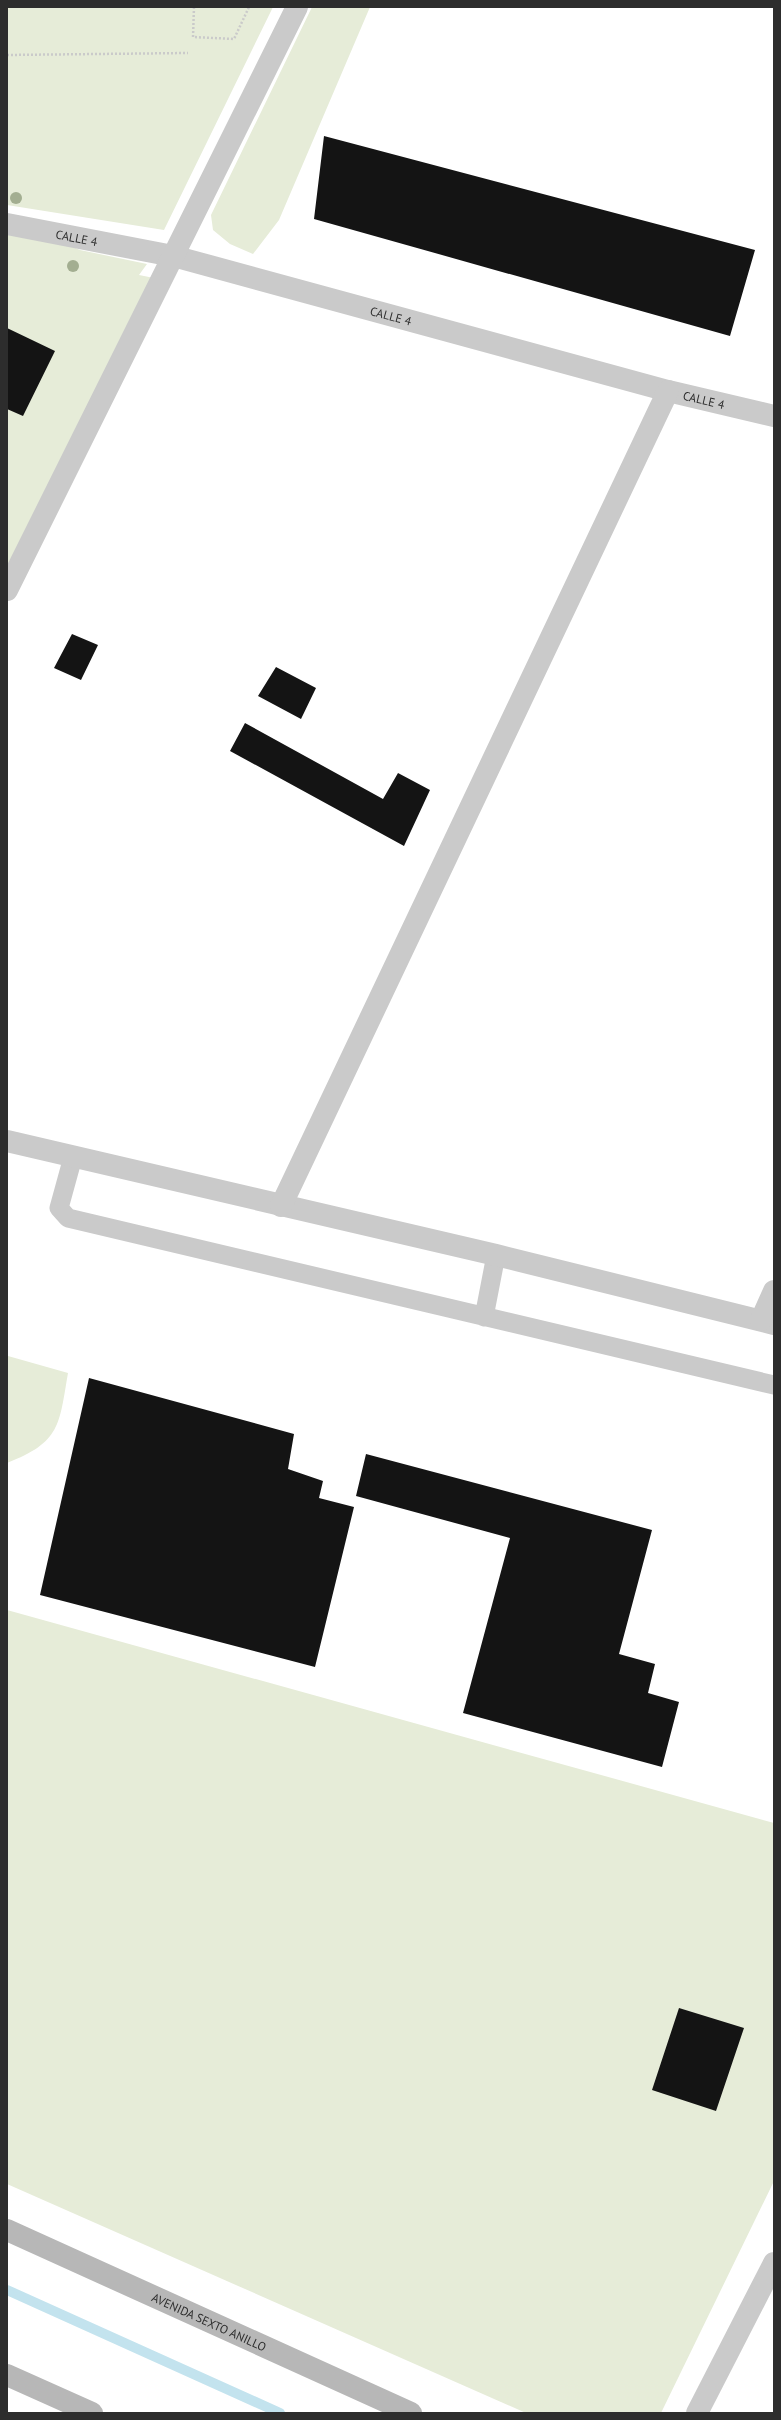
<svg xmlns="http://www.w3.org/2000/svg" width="781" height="2420" font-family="'PT Sans',sans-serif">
	<rect width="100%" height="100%" fill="#fff"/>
	<path fill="#e6ecd8" d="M7,7h266l-109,223 -157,-25z
		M312,7h58l-91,213 -26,34 -23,-10 -17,-14 -2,-15z
		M7,233l57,10 16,7 67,14 -8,11 25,5 -157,303z
		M8,1356l60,17c-9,52 -7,69 -61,90z
		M7,1610l767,213v358l-113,232h-135l-519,-229z"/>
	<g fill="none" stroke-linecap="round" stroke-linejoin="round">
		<path stroke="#c3e3ee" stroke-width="10" d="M7,2290l273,123"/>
	</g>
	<path fill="#141414" d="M324,136l431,114 -25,86 -416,-117z
		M7,328l48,23 -32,65 -16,-7z
		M72,634l26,11 -17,35 -27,-12z
		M276,667l40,21 -15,31 -43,-23z
		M245,723l138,76 15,-26 32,17 -26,56 -174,-95z
		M89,1378l205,56 -6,35 35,12 -4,17 35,9 -39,160 -275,-72z
		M366,1454l286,76 -33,124 36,10 -7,29 31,9 -17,65 -199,-54 47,-175 -154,-42z
		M679,2008l65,20 -28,83 -64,-21z"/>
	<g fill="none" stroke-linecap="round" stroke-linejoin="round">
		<path stroke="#cacaca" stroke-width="2.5" stroke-dasharray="2 2" stroke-linecap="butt" d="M194,7l-1,30 41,2 15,-32
			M7,55l181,-2"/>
		<path stroke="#cacaca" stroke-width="19" d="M73,1157l-14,51 9,10 706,167
			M484,1317l12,-62"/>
		<g stroke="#cacaca" stroke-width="22">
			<path id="s1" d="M7,224l166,32 495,135 106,25"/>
			<path d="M7,590l290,-583"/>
			<path d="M7,1141l489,114 278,69"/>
			<path d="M281,1206l387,-815"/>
			<path d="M761,1320l13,-29"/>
			<path d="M697,2413l77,-150"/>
		</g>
		<g stroke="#b7b7b7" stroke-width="22">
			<path id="s2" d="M7,2230l404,183"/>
			<path d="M7,2375l85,38"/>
		</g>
	</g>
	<g fill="#a3ae91">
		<circle cx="16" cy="198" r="6"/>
		<circle cx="73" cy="266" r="6"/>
	</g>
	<g text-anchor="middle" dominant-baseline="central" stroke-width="4" stroke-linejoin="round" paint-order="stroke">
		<g font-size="12" fill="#2d2d2d" stroke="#fff">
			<text stroke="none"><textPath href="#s1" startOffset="71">CALLE 4</textPath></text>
			<text stroke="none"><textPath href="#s1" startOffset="395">CALLE 4</textPath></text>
			<text stroke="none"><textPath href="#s1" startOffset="719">CALLE 4</textPath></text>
			<text stroke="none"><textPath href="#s2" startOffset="222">AVENIDA SEXTO ANILLO</textPath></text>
		</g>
	</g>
	<rect width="781" height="2420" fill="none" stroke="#2d2d2d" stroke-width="16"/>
</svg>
